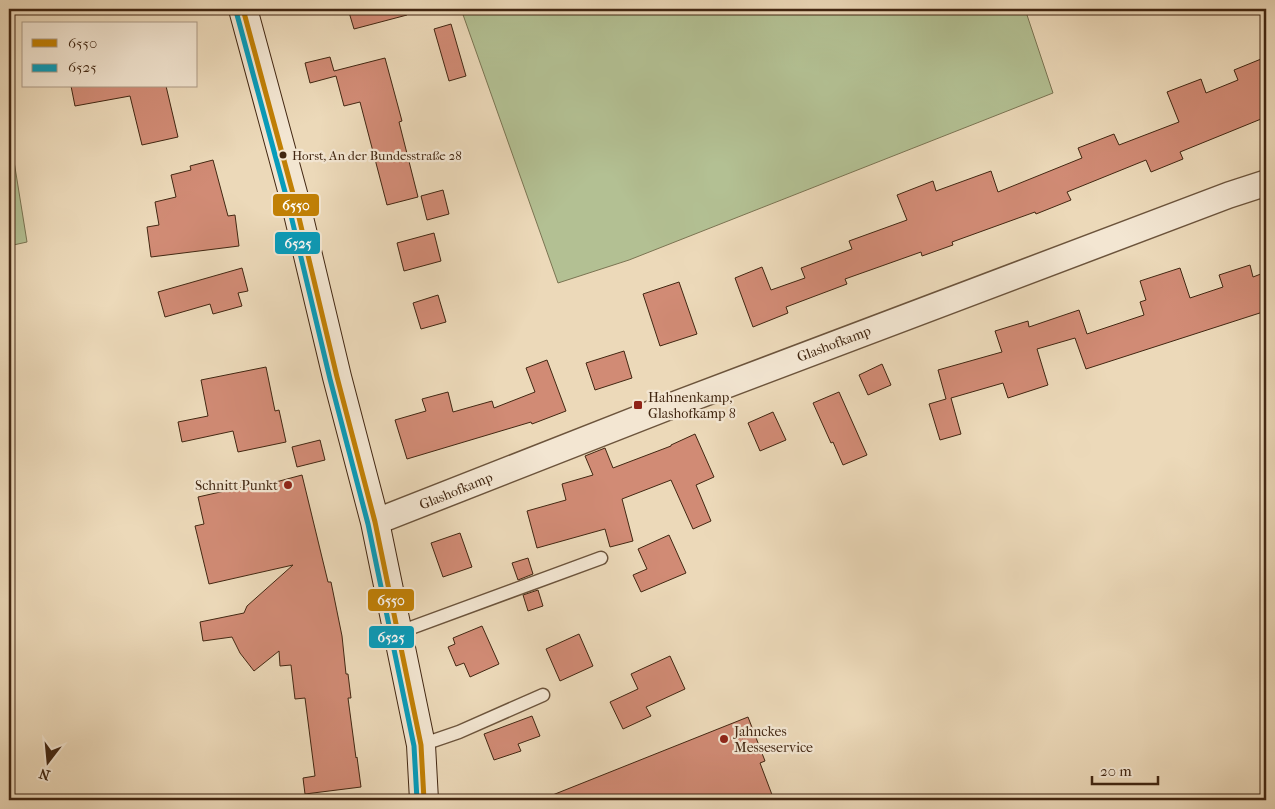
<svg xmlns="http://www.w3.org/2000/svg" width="1275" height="809" font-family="'IM FELL French Canon',serif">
	<rect width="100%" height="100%" fill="#ecd9b9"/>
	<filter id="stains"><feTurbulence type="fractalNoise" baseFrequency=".004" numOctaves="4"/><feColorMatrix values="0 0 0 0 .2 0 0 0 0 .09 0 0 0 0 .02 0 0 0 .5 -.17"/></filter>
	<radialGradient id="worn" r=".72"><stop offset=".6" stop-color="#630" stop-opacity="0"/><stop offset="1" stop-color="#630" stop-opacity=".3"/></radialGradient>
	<path fill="#b3c093" stroke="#7a7452" d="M461,9h564l28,84 -424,167 -71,23z
		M9,130l18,112 -18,4z"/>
	<path fill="#d18b75" stroke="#422712" d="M348,9h58l1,6 -53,14z
		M451,24l15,52 -17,5 -15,-52z
		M330,57l4,14 51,-13 17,63 -3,1 19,75 -31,8 -27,-103 -16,4 -8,-30 -26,7 -5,-20z
		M1266,57v60l-86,35 3,7 -32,13 -5,-12 -79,32 4,8 -35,14 -1,-2 -83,30 1,3 -31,11 -1,-4 -76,27 2,5 -61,23 2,6 -35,14 -18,-49 27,-11 9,23 34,-12 -4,-10 51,-19 -3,-8 58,-21 -10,-25 36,-14 3,10 55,-20 7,21 84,-34 -4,-10 36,-14 5,11 60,-23 -12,-30 34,-13 5,14 32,-13 -4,-10z
		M71,86h95l12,51 -36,8 -12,-49 -55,10z
		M213,160l15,56 7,-1 4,31 -88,11 -4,-30 12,-2 -4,-23 21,-5 -5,-22 20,-5 -1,-4z
		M443,190l6,24 -22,6 -6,-24z
		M434,233l7,28 -37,10 -7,-28z
		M1250,265l3,12 13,-5v39l-180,58 -11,-31 -38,11 11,36 -40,13 -5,-15 -52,15 10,36 -21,6 -11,-36 17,-5 -8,-29 64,-18 -7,-21 33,-10 1,6 50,-17 8,24 57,-19 -4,-13 6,-2 -6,-19 40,-13 10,30 33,-11 -4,-12z
		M242,268l6,23 -10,2 4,13 -29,8 -3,-10 -45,13 -7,-25z
		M679,282l18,52 -37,12 -17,-52z
		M438,295l8,27 -25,7 -8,-26z
		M624,351l8,27 -37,12 -9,-27z
		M547,360l19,51 -34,13 -1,-2 -124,37 -12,-39 31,-9 -4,-12 26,-7 5,20 39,-11 2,7 41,-16 -9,-24z
		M882,364l9,21 -23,10 -9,-20z
		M266,367l9,44 4,-1 7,32 -48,10 -5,-21 -51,11 -4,-20 30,-6 -7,-36z
		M839,392l28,63 -24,10 -10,-23 -2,1 -18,-40z
		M773,412l13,28 -26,11 -12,-28z
		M695,434l19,43 -18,8 15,36 -18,8 -22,-49 -49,19 11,42 -23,6 -5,-18 -68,19 -10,-37 39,-11 -4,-16 31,-9 -8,-19 20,-8 8,20 58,-22v-1z
		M320,440l5,20 -28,7 -5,-20z
		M302,475l26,107h3l11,54 4,38h2l3,24h-3l8,60 1,-1 4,30 -56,7 -2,-16 12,-2 -10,-78 -10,1 -4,-34 -11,1 -1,-15 -25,20 -14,-18 -8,-16 -29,4 -3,-19 44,-9 3,-7 46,-41 -84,19 -14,-58 9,-2 -6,-27 58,-13 1,3z
		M460,533l12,34 -29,10 -12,-34z
		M669,535l17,38 -45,19 -8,-17 14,-6 -9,-20z
		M528,558l5,16 -15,6 -6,-17z
		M538,590l5,16 -15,5 -5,-16z
		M482,626l17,38 -29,13 -6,-14 -8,3 -8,-19 7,-3 -2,-6z
		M579,634l14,32 -33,15 -14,-32z
		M670,656l15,33 -39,18 5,9 -28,13 -13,-27 28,-13 -7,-15z
		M532,716l8,20 -22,8 3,7 -27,9 -10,-26z
		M748,717l17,44 -5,2 14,37h-234z"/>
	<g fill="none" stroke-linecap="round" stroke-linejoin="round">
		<g stroke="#6c543c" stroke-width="15">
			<path id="service" d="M397,633l204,-75
				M421,745l38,-13 84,-37"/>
		</g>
		<g stroke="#6c543c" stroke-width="28">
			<path id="minor" d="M375,522l288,-113 566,-214 37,-12"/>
		</g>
		<g stroke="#422712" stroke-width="30">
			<path id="secondary" d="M243,9l52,192 42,176 38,145 46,223 3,55"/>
		</g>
		<use href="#service" stroke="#f3e6d2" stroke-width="12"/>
		<use href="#minor" stroke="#f3e6d2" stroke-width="25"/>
		<use href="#secondary" stroke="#f3e6d2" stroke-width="28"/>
		<g stroke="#f3e6d2" stroke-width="9">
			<path id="bus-1" d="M243,9l52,192 42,176 38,145 46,223 3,55"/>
		</g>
		<g stroke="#f3e6d2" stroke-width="9">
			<path id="bus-2" d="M236,11l52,192 42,176 38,145 46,222 3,54"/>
		</g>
		<use href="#bus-1" stroke="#c18005" stroke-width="5"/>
		<use href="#bus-2" stroke="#079cbb" stroke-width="5"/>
	</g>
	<circle fill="#422712" stroke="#f3e6d2" stroke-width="2" cx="283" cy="155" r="4.5"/>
	<g fill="#8f2418" stroke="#f3e6d2" stroke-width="2">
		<rect x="633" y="400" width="10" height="10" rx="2.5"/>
		<circle cx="288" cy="485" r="5"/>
		<circle cx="724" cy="739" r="5"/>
	</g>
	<g text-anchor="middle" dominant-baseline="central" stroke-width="4.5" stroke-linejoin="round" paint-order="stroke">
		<g font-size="13" fill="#422712" stroke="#f3e6d2" text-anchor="start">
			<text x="292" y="155">Horst, An der Bundesstraße 28</text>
		</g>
		<g font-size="14" fill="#422712" stroke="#f3e6d2">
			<text transform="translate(834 344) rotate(-21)">Glashofkamp</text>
			<text transform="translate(456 491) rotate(-22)">Glashofkamp</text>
		</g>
		<g font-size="14" fill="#422712" stroke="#f3e6d2" text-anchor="start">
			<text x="648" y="397">Hahnenkamp,<tspan x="648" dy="16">Glashofkamp 8</tspan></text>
			<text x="278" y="485" text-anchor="end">Schnitt Punkt</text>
			<text x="734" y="731">Jahnckes<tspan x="734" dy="16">Messeservice</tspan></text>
		</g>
	</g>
	<g stroke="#f3e6d2" stroke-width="2">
		<rect x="272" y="193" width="48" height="24" rx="5" fill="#c18005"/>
		<rect x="274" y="231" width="47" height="24" rx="5" fill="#079cbb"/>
		<rect x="367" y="588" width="48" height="24" rx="5" fill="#c18005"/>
		<rect x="368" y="625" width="47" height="24" rx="5" fill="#079cbb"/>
	</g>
	<g font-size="14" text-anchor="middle" font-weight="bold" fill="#fff">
		<text x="296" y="210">6550</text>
		<text x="298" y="248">6525</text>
		<text x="391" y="605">6550</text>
		<text x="391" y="642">6525</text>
	</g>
	<rect width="1275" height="809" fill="none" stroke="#ecd9b9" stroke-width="30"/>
	<rect x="10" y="10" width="1255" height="789" fill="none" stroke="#422712" stroke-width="2.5"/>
	<rect x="15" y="15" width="1245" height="779" fill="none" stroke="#422712"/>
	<rect x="22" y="22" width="175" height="65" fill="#f3e6d2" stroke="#ac9a85"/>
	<rect x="32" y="39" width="25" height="8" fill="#c18005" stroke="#ac9a85"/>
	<text x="68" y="48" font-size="15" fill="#422712">6550</text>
	<rect x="32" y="64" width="25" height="8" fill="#079cbb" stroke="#ac9a85"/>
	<text x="68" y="72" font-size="15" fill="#422712">6525</text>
	<g transform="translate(48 762) rotate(196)" stroke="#f3e6d2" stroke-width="4" paint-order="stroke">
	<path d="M0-4L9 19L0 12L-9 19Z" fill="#422712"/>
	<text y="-8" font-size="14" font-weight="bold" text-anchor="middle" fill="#422712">N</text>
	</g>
	<path d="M1092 776v8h66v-8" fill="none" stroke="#422712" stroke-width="2.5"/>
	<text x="1100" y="776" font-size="15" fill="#422712" stroke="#f3e6d2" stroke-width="4" paint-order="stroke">20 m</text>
	<rect width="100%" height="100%" filter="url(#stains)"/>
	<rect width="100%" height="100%" fill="url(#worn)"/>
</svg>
